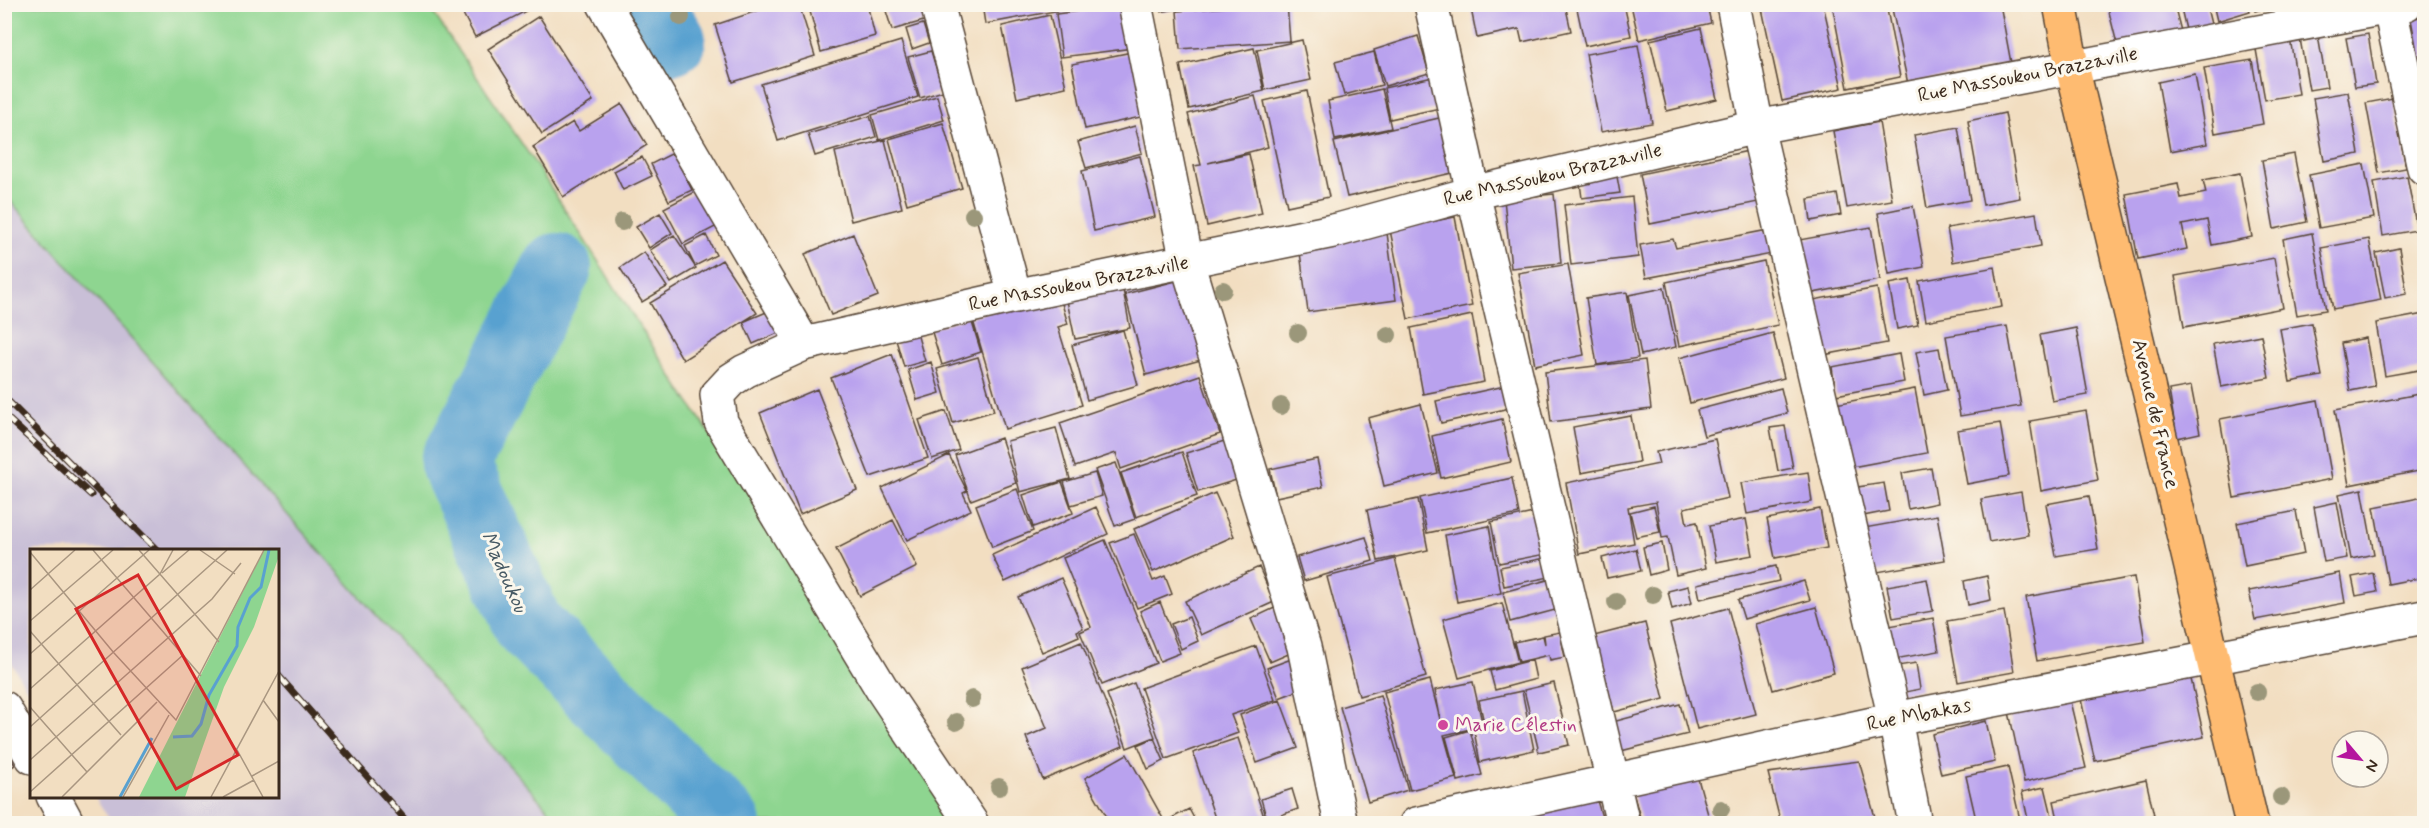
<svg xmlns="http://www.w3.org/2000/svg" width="2429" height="828" font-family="Mynerve,sans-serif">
	<rect width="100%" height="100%" fill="#fbf7ec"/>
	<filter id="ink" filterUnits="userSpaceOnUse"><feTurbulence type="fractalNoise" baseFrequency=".0167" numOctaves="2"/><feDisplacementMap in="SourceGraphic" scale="12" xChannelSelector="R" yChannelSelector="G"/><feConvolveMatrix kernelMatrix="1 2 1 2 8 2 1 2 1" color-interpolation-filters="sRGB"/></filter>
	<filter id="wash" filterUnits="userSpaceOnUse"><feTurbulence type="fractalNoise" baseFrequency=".008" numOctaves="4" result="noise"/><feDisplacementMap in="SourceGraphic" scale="24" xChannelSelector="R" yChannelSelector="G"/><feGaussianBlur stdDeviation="1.35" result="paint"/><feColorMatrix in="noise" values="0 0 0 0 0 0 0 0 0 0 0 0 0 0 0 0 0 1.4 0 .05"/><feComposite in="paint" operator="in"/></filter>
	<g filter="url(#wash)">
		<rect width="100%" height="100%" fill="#f2dec1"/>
		<path fill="#c9bfd7" d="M5,143l614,680h-507l-17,-26 183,-1v-246h-246l-1,146 -26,-43z"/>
		<path fill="#8ed590" stroke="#648057" stroke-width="1.5" d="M4,5h424l109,161 145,226 290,431h-412l-555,-628z"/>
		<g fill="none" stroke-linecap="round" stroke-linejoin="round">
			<path stroke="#59a1d0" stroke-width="70" d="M647,4l24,36
				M557,268l-102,195 74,163 198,198"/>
		</g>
		<g id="blocks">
			<path fill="#b9a2ee" d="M458,4h65l3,7 -51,26z
				M778,4h21l16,52 -82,26 -18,-57z
				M808,4h59l8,32 -54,16z
				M907,4h15l5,16 -35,10 -6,-19z
				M982,4h94l1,3 -92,17z
				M1159,4h33l1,2 -32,6z
				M1267,4h20l3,37 -110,8 -3,-38z
				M1470,4h95l6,27 -49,11 -3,-13 -42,9z
				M1576,4h48l7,32 -46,10z
				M1761,4h62l19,84 -60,13z
				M1832,4h54l14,73 -52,11z
				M1891,4h109l11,59 -103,21z
				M2107,4h67l8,31 -63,17z
				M2180,4h26l6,24 -25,6z
				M2213,4h35l2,7 -33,10z
				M2253,4h24v1l-22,6z
				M1127,5l6,43 -71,9 -6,-43z
				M1631,5h76l4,18 -72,17z
				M1050,15l16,72 -49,11 -15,-72z
				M539,16l54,85 -51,33 -54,-85z
				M2424,16v57l-3,1 -10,-55z
				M923,24l6,19 -17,6 -6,-20z
				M1701,28l16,71 -50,12 -17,-71z
				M2317,30l10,57 -18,3 -10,-57z
				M2368,34l8,50 -21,3 -9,-49z
				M1418,36l11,37 -44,13 -11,-36z
				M2290,38l9,56 -34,6 -10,-56z
				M1302,40l9,40 -46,10 -8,-40z
				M901,41l17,56 -140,44 -17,-57z
				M1638,45l14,78 -51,9 -15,-78z
				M1254,48l10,43 -75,18 -9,-44z
				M931,51l12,40 -23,7 -12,-41z
				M1137,51l13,64 -65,14 -13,-65z
				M1374,52l8,33 -38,10 -9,-33z
				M2252,60l11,64 -48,9 -11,-65z
				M2195,74l12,70 -37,7 -12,-69z
				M1442,75l7,31 -59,13 -6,-31z
				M1382,89l9,39 -56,12 -7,-39z
				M1307,91l22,106 -42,9 -23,-105z
				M2348,92l11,62 -35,7 -11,-63z
				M937,96l7,24 -65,20 -7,-25z
				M1255,96l13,51 -60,16 41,-9 13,59 -55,13 -13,-60 7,-1 -13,-51z
				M2393,98l13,70 -27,5 -13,-70z
				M622,104l25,41 -84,52 -30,-50 40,-25 6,9z
				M2005,113l15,85 -37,7 -15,-84z
				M870,116l6,21 -61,19 -7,-22z
				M1448,116l13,55 -114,26 -13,-55z
				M1879,122l13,78 -45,8 -14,-77z
				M943,123l19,65 -55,16 -18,-65z
				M1135,126l7,27 -56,15 -8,-26z
				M1958,127l12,73 -43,8 -13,-73z
				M885,140l17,68 -51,13 -16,-69z
				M1753,150l10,51 -113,23 -10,-50z
				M673,153l19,37 -23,11 -18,-37z
				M2294,154l13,68 -33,7 -12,-69z
				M1140,156l15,61 -61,14 -12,-60z
				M642,157l10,19 -29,14 -9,-19z
				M2364,164l10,54 -55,10 -10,-53z
				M1616,171l4,22 -38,5 -3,-22z
				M2240,173l12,64 -40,8 -5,-25 -25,5 5,24 -49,10 -12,-65 52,-10 3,14 25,-5 -3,-13z
				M2407,176l10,54 -34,6 -9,-54z
				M701,189l18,36 -36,19 -19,-36z
				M1554,194l7,69 -50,5 -7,-69z
				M1837,194l4,21 -30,6 -3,-22z
				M1632,197l6,60 -67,8 -7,-60z
				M1913,206l11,61 -35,7 -11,-61z
				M660,213l12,20 -23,15 -13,-21z
				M2036,213l5,33 -88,16 -6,-34z
				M1455,217l17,89 -64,13 -18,-89z
				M1871,227l9,53 -72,14 -9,-54z
				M1768,230l4,24 -126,24 -6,-33 33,-6 3,9z
				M1387,233l9,67 -88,12 -9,-67z
				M2312,233l14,77 -29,5 -14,-76z
				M853,234l25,62 -47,19 -26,-61z
				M674,235l22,33 -25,15 -21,-33z
				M706,235l10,20 -21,11 -10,-20z
				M2369,239l12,61 -48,9 -12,-61z
				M2399,248l8,46 -22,4 -9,-45z
				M644,252l23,35 -25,15 -22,-34z
				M2274,258l9,50 -99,19 -9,-51z
				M722,260l35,53 -74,47 -33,-57z
				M1764,261l14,64 -99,21 -13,-64z
				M1568,264l16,91 -49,10 -17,-92z
				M1995,267l7,40 -76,14 -7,-40z
				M1188,278l20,80 -62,17 -21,-81z
				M1910,280l8,45 -21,4 -8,-45z
				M1122,284l8,44 -55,11 -9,-43z
				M1664,288l12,59 -35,8 -12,-60z
				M1877,288l10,55 -69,13 -10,-55z
				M1058,290l10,34 -10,3 24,78 -77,24 -33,-112z
				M1627,292l11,66 -41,7 -11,-67z
				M776,308l9,22 -32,14 -10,-22z
				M2424,314v55l-39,7 -9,-53z
				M1472,315l12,67 -61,12 -12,-66z
				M970,316l11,36 -39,13 -11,-36z
				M2312,323l10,53 -32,6 -10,-53z
				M2007,326l14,80 -61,10 -14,-80z
				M2076,328l12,67 -36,6 -12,-66z
				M1123,330l15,55 -51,15 -15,-55z
				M917,333l8,28 -21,6 -8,-27z
				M1773,333l11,45 -94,25 -11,-45z
				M2261,335l8,43 -48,9 -8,-43z
				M2366,338l9,48 -25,5 -9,-48z
				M1939,348l8,42 -23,5 -8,-43z
				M892,354l36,104 -58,19 -39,-99z
				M1899,354l5,28 -68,13 -4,-28z
				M978,357l16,54 -41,12 -16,-54z
				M1645,360l6,49 -100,13 -6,-50z
				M931,362l9,31 -23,7 -9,-30z
				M1200,375l20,59 -99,35 -5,-16 -41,14 -15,-44z
				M1505,386l5,22 -69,15 -5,-22z
				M2191,386l9,47 -23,5 -8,-48z
				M1781,388l6,25 -83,23 -7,-26z
				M817,389l40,101 -57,24 -40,-101z
				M1915,389l12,64 -86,16 -11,-64z
				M2424,393v77l-75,15 -14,-75z
				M2318,400l14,79 -98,19 -14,-79z
				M1421,404l17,69 -54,13 -16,-68z
				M946,411l13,39 -27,9 -13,-39z
				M2086,411l12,69 -57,11 -11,-70z
				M1631,416l8,46 -58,11 -8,-46z
				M1502,419l9,43 -70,16 -9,-42z
				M2000,423l9,53 -42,8 -10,-54z
				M1785,426l8,42 -15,3 -8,-43z
				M1056,428l14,51 -50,13 -13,-51z
				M1001,438l15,45 -45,17 -16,-45z
				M1234,438l12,39 -48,15 -12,-39z
				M1715,439l13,59 -44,10 3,16 10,-2 9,46 -30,7 -8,-38 -6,1 -6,-36 -28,5 6,36 -55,11 -13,-71 93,-19 -3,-12z
				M1182,452l15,44 -61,21 -15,-44z
				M949,455l18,36 -4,2 8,17 -64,30 -25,-52z
				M1317,459l6,28 -47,10 -6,-28z
				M1116,463l19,56 -20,7 -20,-56z
				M1931,468l6,35 -29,6 -6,-36z
				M1808,472l4,30 -65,12 -6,-31z
				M1095,473l7,23 -31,9 -7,-23z
				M1512,478l7,36 -92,19 -7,-35z
				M1062,482l11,31 -40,14 -10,-32z
				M1884,483l5,28 -26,5 -5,-29z
				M1017,489l16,42 -41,16 -16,-42z
				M2362,489l12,65 -23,5 -12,-65z
				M2021,492l7,43 -39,7 -8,-43z
				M1215,493l19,43 -81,36 -19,-43z
				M2089,496l9,53 -42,7 -10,-52z
				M2424,497v80l-36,7 -14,-77z
				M1418,499l10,51 -50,11 -11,-51z
				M2337,502l10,56 -23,4 -10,-55z
				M1654,506l6,26 -24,5 -6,-25z
				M1096,507l12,27 -103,48 -13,-27z
				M1820,509l7,39 -52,10 -8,-39z
				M2296,511l8,43 -59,12 -8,-43z
				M1538,512l8,42 -47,9 -8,-41z
				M1937,515l8,45 -73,13 -8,-45z
				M1746,519l7,36 -37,7 -7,-36z
				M893,520l24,47 -57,29 -24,-47z
				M1489,526l12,67 -44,9 -12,-67z
				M1134,534l19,47 12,-5 7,18 -35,14 -27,-65z
				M1366,537l7,24 -69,20 -7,-24z
				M1105,540l51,123 -54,22 -22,-53 11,-5 -28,-69z
				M1662,543l5,27 -18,5 -6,-28z
				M1636,549l5,22 -34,7 -5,-20z
				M1546,558l4,19 -46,9 -4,-19z
				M1395,559l31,118 -67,19 -32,-119z
				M1776,566l3,15 -79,18 -3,-15z
				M1259,567l15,35 -73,33 -16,-34z
				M2340,573l5,30 -90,17 -6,-29z
				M2373,573l4,19 -21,4 -4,-19z
				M1987,576l4,24 -23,5 -4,-24z
				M2134,577l11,65 -108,19 -11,-64z
				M1061,578l22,50 -6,3 2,5 -37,16 -24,-55z
				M1551,579l8,30 -49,13 -7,-30z
				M1927,579l6,32 -40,7 -6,-32z
				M1804,581l6,19 -66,19 -6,-19z
				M1688,586l4,17 -20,6 -4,-18z
				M1160,602l20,51 -20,8 -20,-50z
				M1502,603l16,59 -59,16 -16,-59z
				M1281,605l19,44 -30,13 -19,-43z
				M1816,607l18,66 -61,17 -18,-66z
				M1728,608l28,106 -59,15 -27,-105z
				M2004,611l10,61 -56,10 -11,-61z
				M1189,617l9,24 -17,8 -10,-25z
				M1933,618l6,33 -44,8 -6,-33z
				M1645,623l19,76 -50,13 -20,-76z
				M1560,632l5,25 -15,3 -1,-5 -30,7 -5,-20 29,-6 2,8 -1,-9z
				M1081,642l42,104 -80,34 -17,-43 21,-9 -25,-61z
				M1256,646l19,54 -44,15 7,18 -72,26 -25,-71z
				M1294,658l11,30 -26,10 -12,-30z
				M1532,660l4,19 -41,11 -5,-19z
				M1916,663l4,26 -19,4 -4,-27z
				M2189,670l15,67 -109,24 -15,-66z
				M1430,680l12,47 -7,-37 38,-8 9,40 -13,4 1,3 -26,6 12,43 -46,12 -26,-98z
				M1134,683l21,54 -28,11 -20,-54z
				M1554,683l15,62 -30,7 -15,-62z
				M1522,691l12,59 -54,12 -7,-36 11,-3 -5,-23z
				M1380,695l28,95 -40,12 -28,-95z
				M2069,697l17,71 -62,14 -15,-70z
				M1280,700l18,48 -41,15 -17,-48z
				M1680,704l8,30 -75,19 -8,-29z
				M1986,721l9,41 -54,12 -9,-40z
				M1470,730l12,45 -24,6 -12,-44z
				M1154,738l10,23 -16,8 -10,-24z
				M1238,738l27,82 -11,4h-37l-24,-71z
				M4,748l11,17 -11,7z
				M1127,754l39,70h-55l-26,-46z
				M1859,761l18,63h-96l-13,-51z
				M2008,767l13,57h-44l-11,-48z
				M1697,775l12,43 -21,6h-46l-9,-31z
				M2146,780l8,35 -37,9h-58l-5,-23z
				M2045,787l9,37h-25l-7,-32z
				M1292,789l6,20 -31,11 -6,-21z
				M1595,794l9,30h-89l-2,-7z
				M1189,809l8,15h-27l-2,-4z"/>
		</g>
	</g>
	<g filter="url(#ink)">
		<use href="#blocks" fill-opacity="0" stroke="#564536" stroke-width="1.5"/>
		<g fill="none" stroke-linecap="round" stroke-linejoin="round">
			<g stroke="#564536" stroke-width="36">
				<path id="minor" d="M604,4l200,340
					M937,4l78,292
					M1135,4l52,258 117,385 37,177
					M1431,4l42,189 150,631
					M1733,4l24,123 138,592 20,105
					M2389,4l35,164
					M4,708l28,49
					M53,796l15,28
					M972,824l-89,-133 -162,-269 -4,-27 14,-15 14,-9 59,-27 211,-48 323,-66 135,-37 284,-66 649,-123
					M1416,824l479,-105 529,-102"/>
			</g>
			<g stroke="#564536" stroke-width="36">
				<path id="major" d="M2060,4l12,62 180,758"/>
			</g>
			<use href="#minor" stroke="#fff" stroke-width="33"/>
			<use href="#major" stroke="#febb71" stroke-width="33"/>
			<g stroke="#3b2a1e" stroke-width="7">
				<path id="rail" d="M4,397l153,153
					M4,415l87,80
					M278,675l131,149"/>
			</g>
			<use href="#rail" stroke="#fbf7ec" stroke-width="4.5" stroke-dasharray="14" stroke-linecap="butt"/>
		</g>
		<g fill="#9b977a">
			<circle cx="681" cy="17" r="9"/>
			<circle cx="973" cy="215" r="9"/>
			<circle cx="622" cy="222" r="9"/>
			<circle cx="1223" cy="290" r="9"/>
			<circle cx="1298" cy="333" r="9"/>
			<circle cx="1388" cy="335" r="9"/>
			<circle cx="1281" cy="406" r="9"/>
			<circle cx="1653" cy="595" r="9"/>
			<circle cx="1616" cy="602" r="9"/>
			<circle cx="2257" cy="692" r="9"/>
			<circle cx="972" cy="699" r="9"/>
			<circle cx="956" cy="722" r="9"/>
			<circle cx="999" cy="787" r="9"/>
			<circle cx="2281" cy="797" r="9"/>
			<circle cx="1721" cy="809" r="9"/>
		</g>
	</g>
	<circle fill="#d1479c" stroke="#fbf7ec" stroke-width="2" cx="1443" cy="725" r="6"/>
	<g text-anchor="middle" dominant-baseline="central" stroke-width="6" stroke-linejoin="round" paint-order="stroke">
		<g font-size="20" fill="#3b2a1e" stroke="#fbf7ec">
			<text transform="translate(2028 75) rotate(-11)">Rue Massoukou Brazzaville</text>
			<text transform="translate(1553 175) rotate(-13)">Rue Massoukou Brazzaville</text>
			<text transform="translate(1079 284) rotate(-11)">Rue Massoukou Brazzaville</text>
			<text transform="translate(2155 414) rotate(77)">Avenue de France</text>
			<text transform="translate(1919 715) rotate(-11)">Rue Mbakas</text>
		</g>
		<g font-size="20" fill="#b23c85" stroke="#fbf7ec" text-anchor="start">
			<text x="1455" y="725">Marie Célestin</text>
		</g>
		<g font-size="21" font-style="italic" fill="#475a65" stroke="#fbf7ec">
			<text transform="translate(504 572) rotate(66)">Madoukou</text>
		</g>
	</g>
	<g transform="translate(30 549)">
		<rect width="249" height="249" fill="#f2dec1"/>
		<path d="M234,1h15v6l-25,71 -30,60 -39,110h-46z" fill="#8ed590"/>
		<path fill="none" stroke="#59a1d0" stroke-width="3" d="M143,188l19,-1 9,-12 8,-29 28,-49 1,-19 12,-29 11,-11 8,-37M90,248l32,-59"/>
		<path fill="none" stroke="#a99680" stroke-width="1.5" d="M63,1l108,126M109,1l80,92M170,1l35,24M0,3l84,101 62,67 88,-170M132,24l27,-23M0,41l45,-40M0,72l83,-71M0,82l91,104M0,105l119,-104M0,140l130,-115 13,-24M233,151l16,22M0,158l57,65M0,178l197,-177M206,199l27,49M0,211l182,-161 29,-36M222,227l27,-15M0,243l153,-137M32,248l95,-95M93,248l46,-82M181,248l68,-126M193,248l31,-17"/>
		<path fill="#d62828" fill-opacity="0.15" stroke="#d62828" stroke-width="3" d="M108,26l100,180 -62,34 -100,-180z"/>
		<rect width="249" height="249" fill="none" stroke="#3b2a1e" stroke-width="3"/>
	</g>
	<rect width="2429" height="828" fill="none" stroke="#fbf7ec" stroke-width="24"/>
	<g transform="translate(2360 759) rotate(119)"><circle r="28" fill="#fbf7ec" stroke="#aea59a" stroke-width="1.5"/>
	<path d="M0-4.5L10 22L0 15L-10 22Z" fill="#b5179e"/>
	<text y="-9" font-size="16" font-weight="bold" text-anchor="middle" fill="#3b2a1e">N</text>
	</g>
</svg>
